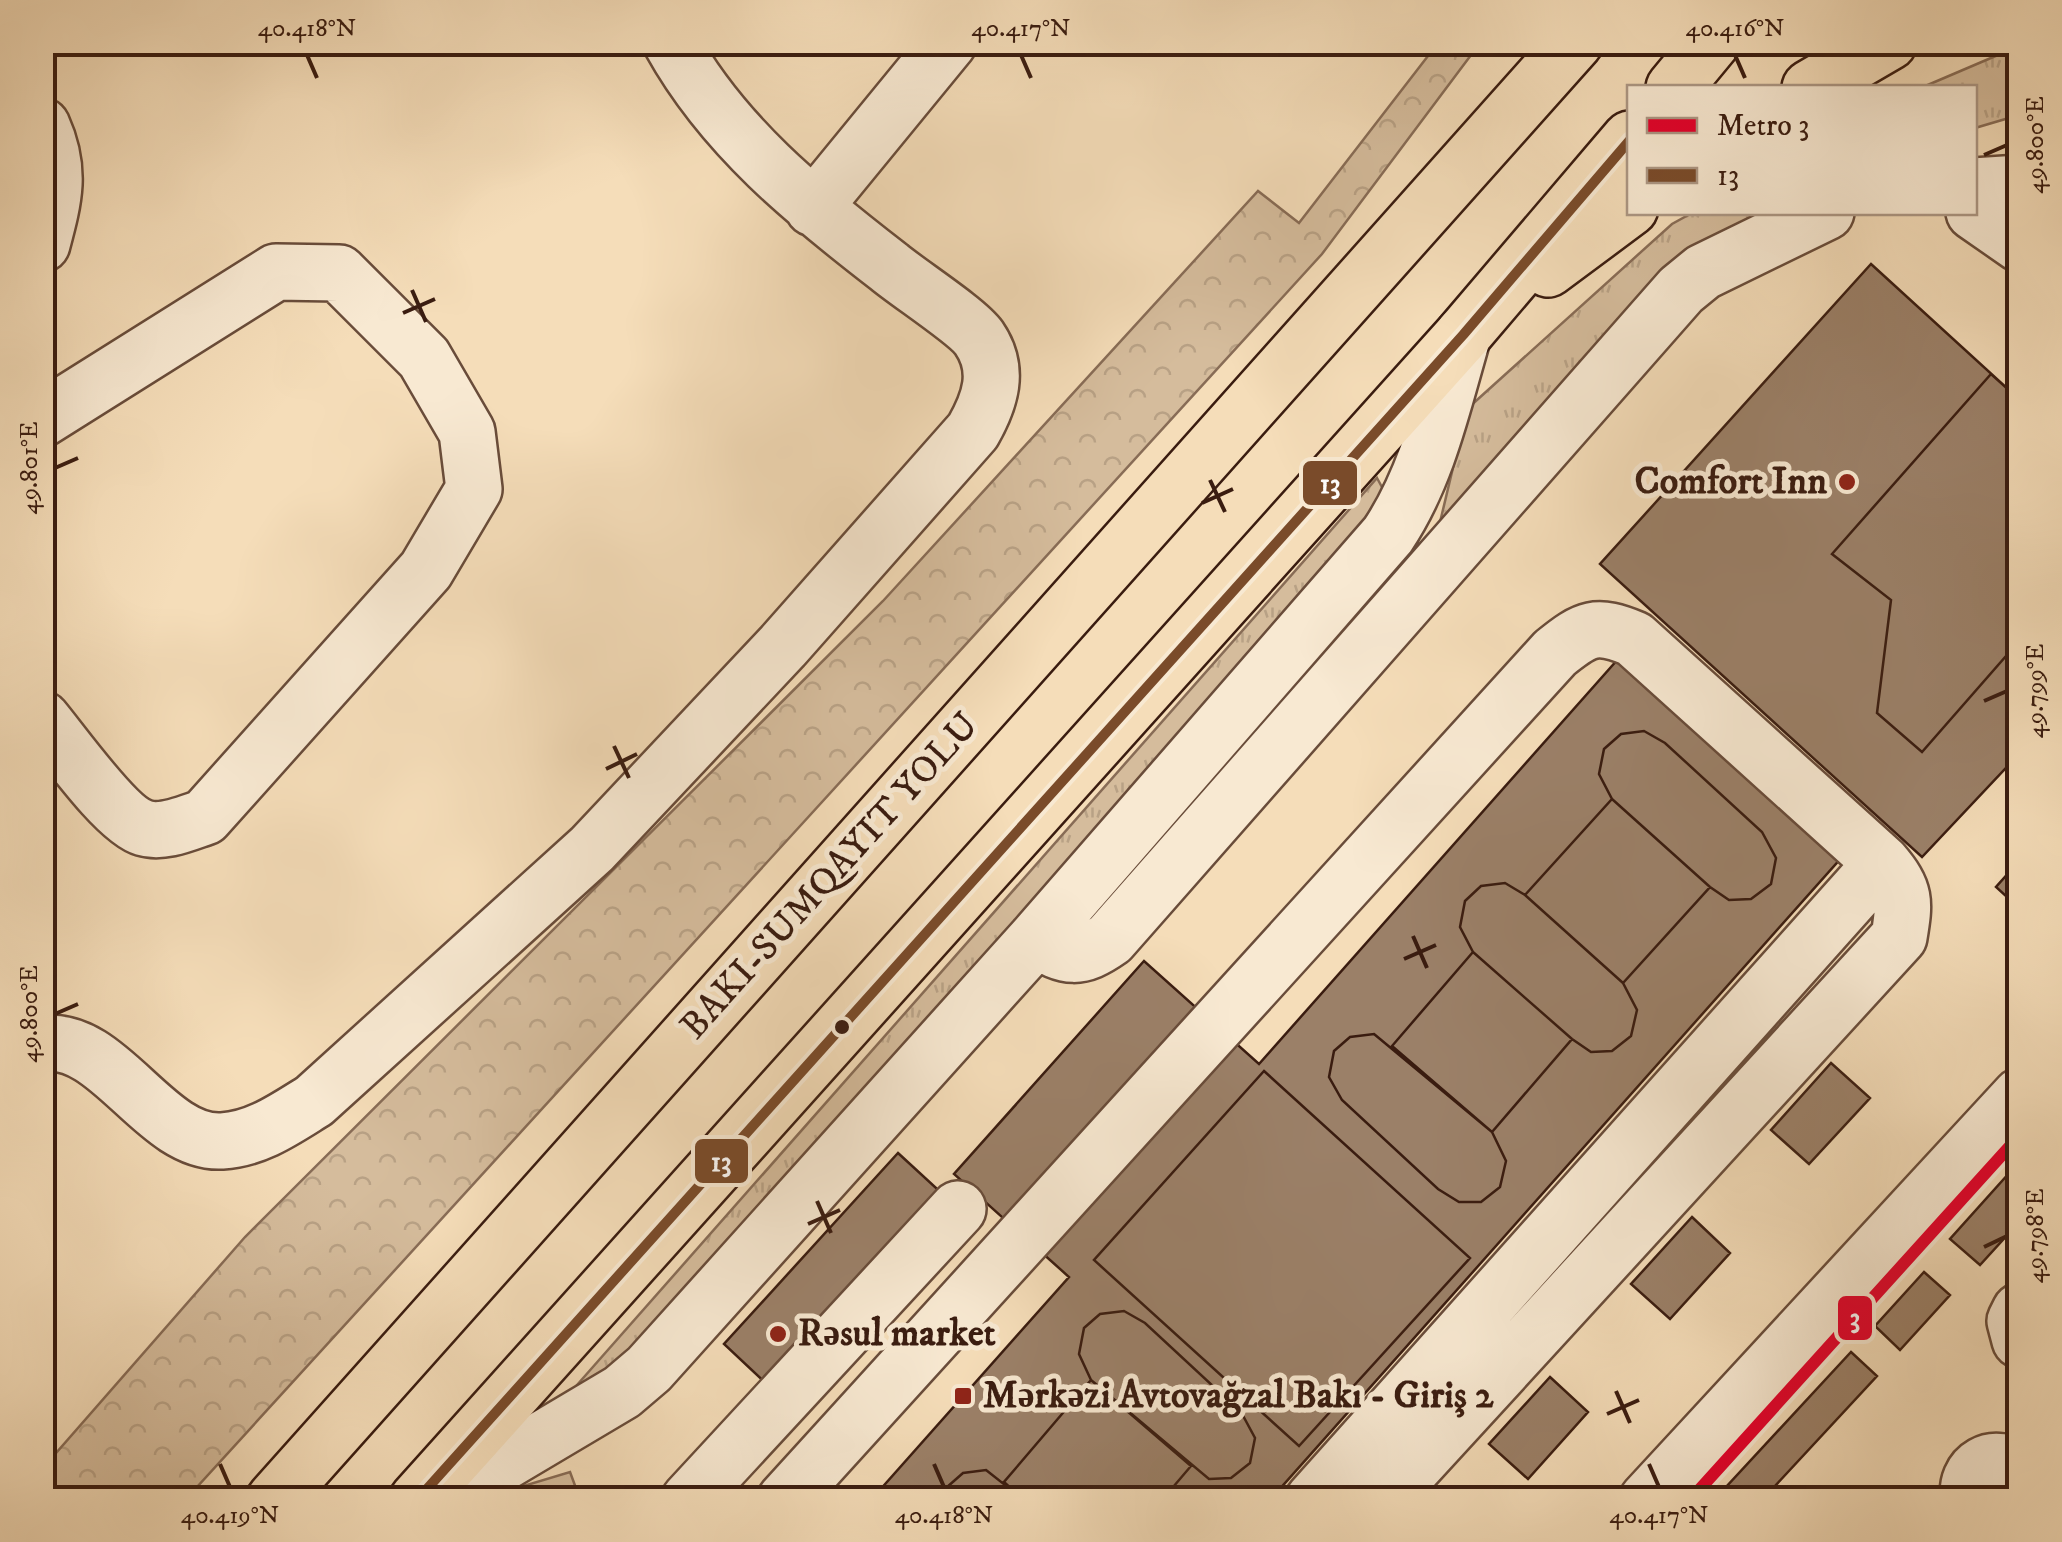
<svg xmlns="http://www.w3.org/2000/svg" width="2062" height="1542" font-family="'IM FELL DW Pica',serif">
	<defs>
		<pattern id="grass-tufts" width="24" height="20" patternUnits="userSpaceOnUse" patternTransform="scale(2.5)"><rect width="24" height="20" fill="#d5bc9c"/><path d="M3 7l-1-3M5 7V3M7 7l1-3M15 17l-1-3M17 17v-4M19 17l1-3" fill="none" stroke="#b8a185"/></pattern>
		<pattern id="forest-crowns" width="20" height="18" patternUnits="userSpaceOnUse" patternTransform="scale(2.5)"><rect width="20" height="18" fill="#d5bc9c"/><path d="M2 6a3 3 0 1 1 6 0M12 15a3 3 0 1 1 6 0" fill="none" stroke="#b8a185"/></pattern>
	</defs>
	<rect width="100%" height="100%" fill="#f5ddb9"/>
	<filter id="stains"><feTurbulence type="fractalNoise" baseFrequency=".002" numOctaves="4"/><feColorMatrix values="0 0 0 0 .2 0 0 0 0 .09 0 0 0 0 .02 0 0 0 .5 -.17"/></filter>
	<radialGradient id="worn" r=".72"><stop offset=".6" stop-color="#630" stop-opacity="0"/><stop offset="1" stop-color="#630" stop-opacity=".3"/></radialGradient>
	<path fill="url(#grass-tufts)" stroke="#886c56" stroke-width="2.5" d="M2019,46v69l-44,13 -1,-40 -51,-1z
		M1692,213h82l-338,326 31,-130 205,-185z
		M1377,478l12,22 -772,871 -55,31z"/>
	<path fill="url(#forest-crowns)" stroke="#886c56" stroke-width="2.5" d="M1438,43h42l-158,211 -1136,1245h-143v-31l202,-231 638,-636 375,-410 41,32z
		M570,1472l10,27 -78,1 8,-10z"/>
	<path fill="#9b8068" stroke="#3a1c10" stroke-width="2.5" d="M1871,264l149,136v353l-98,104 -322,-293z
		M1991,374l29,26v240l-98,112 -45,-39 14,-113 -59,-46z
		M1619,658l223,199 -572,643h-399l198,-223 -115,-103 190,-213 115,103z
		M1644,731l21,12 97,89 14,26 -5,26 -20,15 -22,1 -19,-13 -98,-88 -13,-25 5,-25 17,-15z
		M1612,799l98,88 -87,96 -98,-88z
		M2020,860v49l-24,-22z
		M1505,883l20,12 98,88 14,27 -6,26 -19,15 -21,1 -19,-13 -99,-87 -13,-25 5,-26 16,-15z
		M1473,952l99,87 -80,93 -100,-86z
		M1374,1034l118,98 14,29 -6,26 -19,15h-22l-21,-13 -96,-89 -13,-23 5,-26 16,-14z
		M1831,1063l39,35 -61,66 -38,-34z
		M1264,1071l206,187 -171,188 -205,-186z
		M898,1153l49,45 -175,191 -48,-45z
		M2020,1161v60l-40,44 -30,-26z
		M1692,1217l38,36 -60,66 -39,-35z
		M1924,1272l26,23 -50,55 -25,-24z
		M1124,1311l21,12 96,89 14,26 -5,25 -19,15 -22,1 -118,-99 -12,-26 5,-26 16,-14z
		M1851,1352l26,24 -115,124h-48z
		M1550,1377l38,35 -60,67 -39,-35z
		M1091,1380l100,86 -29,34h-138l-20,-18z
		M986,1470l38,30h-80l2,-12 17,-15z"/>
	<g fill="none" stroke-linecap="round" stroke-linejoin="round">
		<g stroke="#694c3a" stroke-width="60">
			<path id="minor" d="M42,126c20,44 12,73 0,118
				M1974,186l46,-3
				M813,208l136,-166
				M1974,212l46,32
				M42,419l234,-147 63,1 85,85 43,74 7,57 -48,81 -221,247c-18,6 -42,17 -61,11 -28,-8 -81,-84 -102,-109
				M1036,939c31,20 44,21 74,0l571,-649 22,-18 123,-60
				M42,1044c67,-11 113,101 180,97 35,-2 63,-22 92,-40l278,-252 191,-203 190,-215c17,-30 28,-61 6,-93 -12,-17 -71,-55 -90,-71 -83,-64 -166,-131 -218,-225
				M2020,1311l-5,10 5,19
				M440,1500l182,-108 27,-23 387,-430 352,-404c40,-60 55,-132 75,-200
				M689,1500l269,-291
				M785,1500l770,-847c31,-25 41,-30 79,-14l248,224c24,28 23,38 17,74l-516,563
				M1313,1500l569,-637
				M1647,1500l373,-404
				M1969,1500c-6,-33 26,-51 51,-29"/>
		</g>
		<g stroke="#3a1c10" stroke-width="60">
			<path id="highway" d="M1674,88l38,-46
				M1810,88l79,-46
				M1548,269l82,-61
				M274,1500l1301,-1458
				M417,1500l1046,-1165 167,-196"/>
		</g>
		<use href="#minor" stroke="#f8e9d2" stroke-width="55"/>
		<use href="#highway" stroke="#f5ddb9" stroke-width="55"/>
		<g stroke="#f8e9d2" stroke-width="18">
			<path id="bus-1" d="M417,1500l1046,-1165 167,-195"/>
		</g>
		<use href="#bus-1" stroke="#7a4b2a" stroke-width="10"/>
		<g stroke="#f8e9d2" stroke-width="20">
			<path id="metro-1" d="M1690,1500l330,-365"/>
		</g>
		<use href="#metro-1" stroke="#e4002b" stroke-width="12"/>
	</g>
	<path fill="none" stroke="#3a1c10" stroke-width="4" d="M307,55l10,23M1021,55l10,23M1735,55l10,23M1984,155l23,-10M412,290l14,32M403,313l32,-14M55,468l23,-10M1210,480l15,32M1202,503l31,-14M1984,701l23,-10M614,746l15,32M606,769l31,-15M1413,936l14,32M1404,959l32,-14M55,1014l23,-10M817,1201l14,32M808,1224l32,-14M1984,1247l23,-11M1616,1391l14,32M1607,1414l32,-14M220,1464l10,23M934,1464l10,23M1649,1464l10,23"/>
	<g fill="#8f2418" stroke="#f8e9d2" stroke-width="4">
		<circle cx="1847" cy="482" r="10"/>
		<circle cx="778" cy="1334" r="10"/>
		<rect x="953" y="1386" width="20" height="20" rx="5"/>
	</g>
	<circle fill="#3a1c10" stroke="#f8e9d2" stroke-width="4" cx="842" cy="1027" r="9"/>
	<g text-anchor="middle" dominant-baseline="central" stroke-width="10" stroke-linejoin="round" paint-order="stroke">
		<g font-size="38" font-weight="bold" fill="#3a1c10" stroke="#f8e9d2" text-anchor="start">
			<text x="1827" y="482" text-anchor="end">Comfort Inn</text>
			<text x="798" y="1334">Rәsul market</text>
			<text x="983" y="1396">Mərkəzi Avtovağzal Bakı - Giriş 2</text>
		</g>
		<g font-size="38" fill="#3a1c10" stroke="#f8e9d2">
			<text transform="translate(830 876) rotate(-48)">BAKI-SUMQAYIT YOLU</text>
		</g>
	</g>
	<g stroke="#f8e9d2" stroke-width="4">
		<rect x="1301" y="459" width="58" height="48" rx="10" fill="#7a4b2a"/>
		<rect x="693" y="1137" width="57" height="48" rx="10" fill="#7a4b2a"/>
		<rect x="1836" y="1294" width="38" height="48" rx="10" fill="#e4002b"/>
	</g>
	<g font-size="28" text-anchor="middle" font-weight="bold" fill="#fff">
		<text x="1330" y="493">13</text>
		<text x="721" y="1171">13</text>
		<text x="1855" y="1327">3</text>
	</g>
	<rect width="2062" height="1542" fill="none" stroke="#f5ddb9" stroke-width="110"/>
	<rect x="1627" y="85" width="350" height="130" fill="#f8e9d2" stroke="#ac9784" stroke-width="2.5"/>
	<rect x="1647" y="118" width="50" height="15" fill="#e4002b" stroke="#ac9784" stroke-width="2.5"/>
	<text x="1717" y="135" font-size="30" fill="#3a1c10">Metro 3</text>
	<rect x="1647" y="168" width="50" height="15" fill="#7a4b2a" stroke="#ac9784" stroke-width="2.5"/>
	<text x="1717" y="185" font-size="30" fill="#3a1c10">13</text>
	<rect x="55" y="55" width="1952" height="1432" fill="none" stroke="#3a1c10" stroke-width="4"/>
	<g font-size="25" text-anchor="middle" fill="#3a1c10">
		<text x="307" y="36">40.418°N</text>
		<text x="1021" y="36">40.417°N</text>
		<text x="1735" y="36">40.416°N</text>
		<text transform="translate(2034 145) rotate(-90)" y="9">49.800°E</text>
		<text transform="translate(28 468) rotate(-90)" y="9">49.801°E</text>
		<text transform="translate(2034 691) rotate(-90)" y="9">49.799°E</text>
		<text transform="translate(28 1014) rotate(-90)" y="9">49.800°E</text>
		<text transform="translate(2034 1236) rotate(-90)" y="9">49.798°E</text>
		<text x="230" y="1523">40.419°N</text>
		<text x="944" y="1523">40.418°N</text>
		<text x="1659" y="1523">40.417°N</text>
	</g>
	<rect width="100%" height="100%" filter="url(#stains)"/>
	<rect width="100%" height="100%" fill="url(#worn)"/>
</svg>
